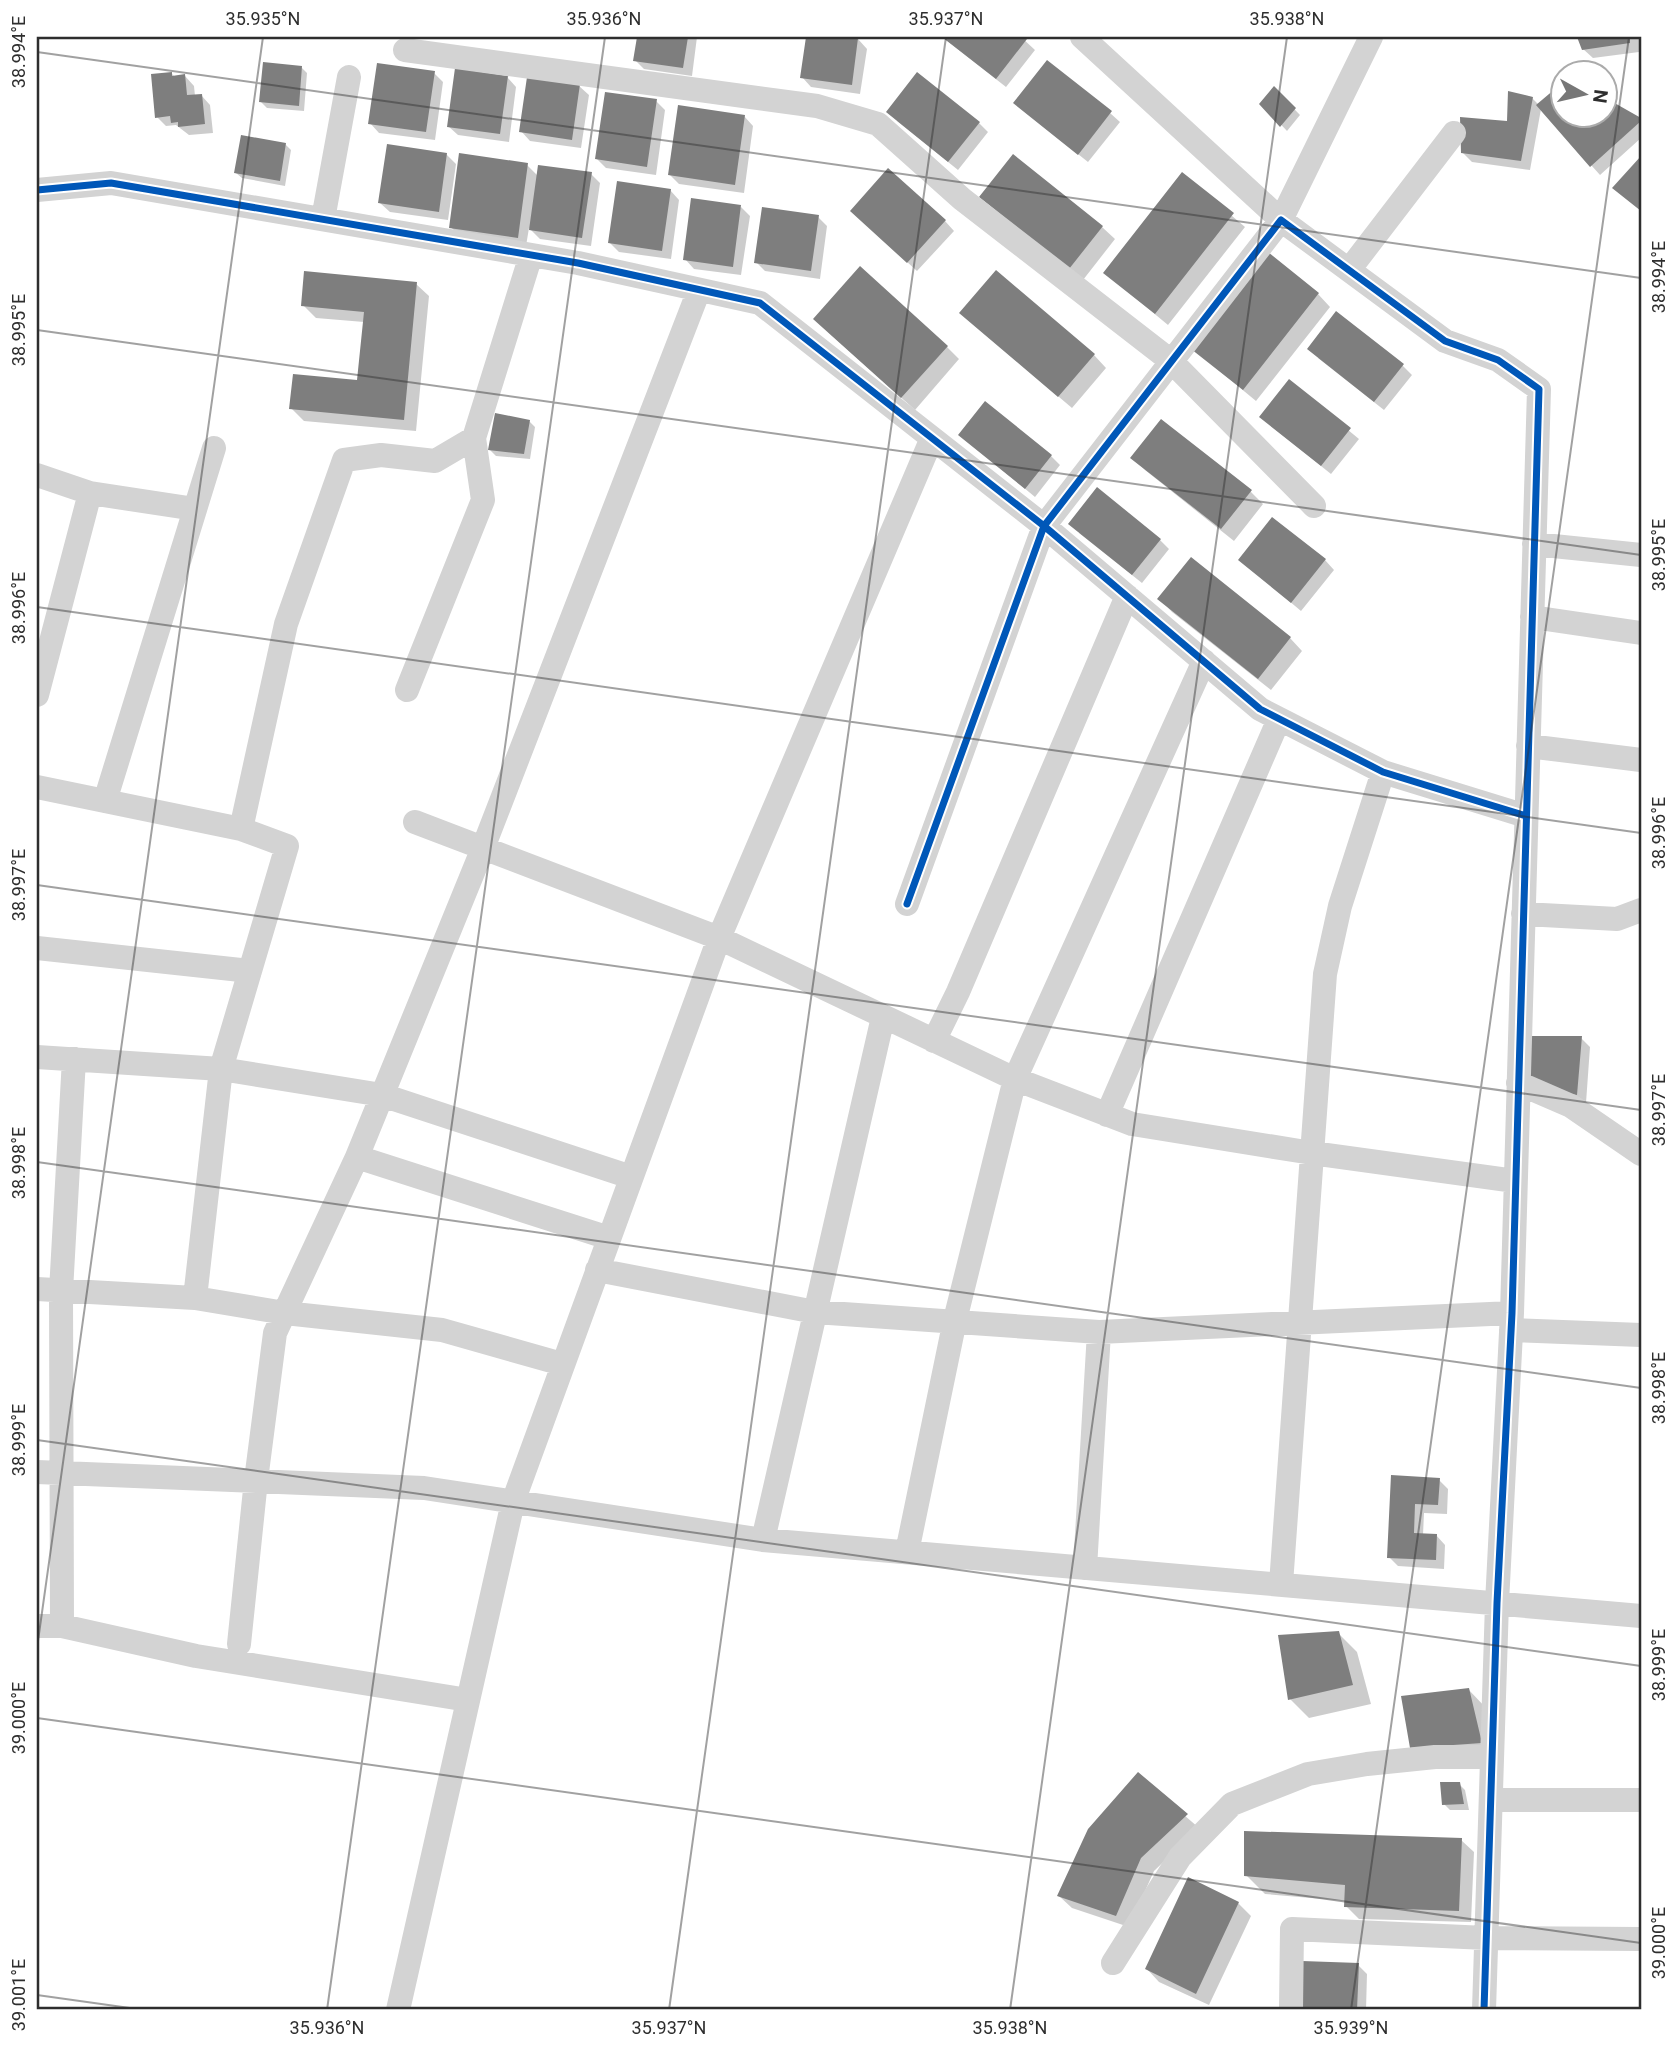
<svg xmlns="http://www.w3.org/2000/svg" width="1678" height="2047" font-family="Roboto,sans-serif">
	<rect width="100%" height="100%" fill="#fff"/>
	<path fill="#0003" d="M638,37h59l-5,39 -48,-7 -9,-9z
		M808,37l50,2 9,10 -7,45 -49,-7 -9,-10z
		M942,37h79l14,13 -29,37z
		M1579,37h60v15l-46,6 -10,-9z
		M301,67l6,6 -3,38 -37,-3 -6,-6z
		M171,73l4,4 10,-1 9,10 1,10 6,-1 9,10 3,28 -24,2 -13,-10 -10,1 -9,-9z
		M434,73l9,9 -8,58 -56,-7 -9,-10z
		M507,77l9,10 -7,55 -51,-7 -10,-9z
		M1562,85v31h42v-17l37,21v18l-41,37 -59,-66 -11,61 -58,-8 -10,-10 47,-29 23,-25 7,7z
		M579,86l10,9 -8,53 -51,-7 -9,-10z
		M1274,88l26,27 -13,16 -25,-27z
		M656,101l9,9 -9,65 -50,-7 -9,-9z
		M1025,112l85,1 10,9 -32,40z
		M744,116l9,10 -9,67 -65,-9 -9,-9z
		M897,121l82,2 9,9 -30,38z
		M285,144l6,6 -6,36 -43,-8 -6,-5z
		M446,154l10,10 -8,56 -58,-8 -10,-9z
		M527,165l11,11 53,-2 9,9 -9,63 -51,-7 -11,-11 -3,18 -66,-9 -9,-10z
		M1183,174l62,53 -77,98 -63,-52z
		M670,190l9,10 -8,59 -52,-7 -9,-9z
		M741,207l9,9 -9,59 -47,-6 -9,-10z
		M994,210l108,17 13,12 -32,41z
		M818,217l9,9 -7,53 -55,-8 -9,-9z
		M861,220l84,1 9,10 -37,40z
		M416,284l13,12 -13,135 -112,-10 -13,-13 68,-26 5,-60 -48,-4 -13,-13z
		M1318,294l12,13 -74,94 -63,-52z
		M974,325l120,30 12,13 -34,40z
		M828,332l119,15 12,12 -44,51z
		M1318,358l84,7 10,10 -28,35z
		M1290,382l69,57 -28,35 -60,-48z
		M529,421l6,6 -5,32 -34,-3 -6,-6z
		M1161,421l90,71 12,12 -29,37 -89,-71 -12,-13z
		M960,435l91,21 9,9 -25,32z
		M1079,533l81,7 9,9 -27,34z
		M1240,560h85l9,10 -33,41z
		M1160,599l130,39 12,13 -31,39 -99,-78z
		M1581,1038l9,9 -4,56 -52,-9z
		M1393,1477l46,3 9,9 -1,25 -23,-1 -1,22h13l9,10 -1,24 -46,-3 -9,-9z
		M1338,1633l19,19 14,52 -62,14 -19,-19z
		M1468,1689l19,20 13,52 -69,5z
		M1138,1775l61,53 -45,43 -25,56 -57,-19 -13,-12z
		M1459,1784l6,6 4,20h-19l-6,-6z
		M1461,1840l13,12 -3,70 -112,-3 -13,-13v-5l-81,-7 -19,-19z
		M1238,1903l13,13 -42,89 -50,-23 -12,-13z
		M1358,1965l9,9 -1,36h-64z"/>
	<path fill="#7e7e7e" d="M637,37h51l-5,31 -50,-7z
		M806,37l52,1 -6,47 -52,-7z
		M942,37h82l3,2 -31,40z
		M1577,37h53v6l-48,7z
		M1047,60l65,51 -34,44 -65,-52z
		M263,62l39,4 -3,40 -40,-4z
		M377,63l58,8 -9,61 -58,-8z
		M455,68l53,8 -8,58 -53,-7z
		M172,72v4l13,-2 2,21 15,-1 3,30 -27,3v-5l-7,1 -1,-7 -15,2 -4,-44z
		M917,72l63,50 -32,40 -62,-50z
		M527,77l53,7 -8,56 -53,-8z
		M1562,83v33h42v-19l37,21v3l-51,46 -54,-62z
		M1274,86l22,22 -16,19 -21,-23z
		M1508,91l25,6 -12,64 -60,-8 -1,-36 47,4z
		M605,92l52,7 -10,68 -52,-8z
		M678,105l67,10 -10,70 -67,-10z
		M241,135l45,8 -6,38 -46,-8z
		M387,144l60,9 -8,59 -61,-9z
		M459,153l69,10 -10,75 -69,-10z
		M1013,154l90,72 -34,43 -90,-72z
		M1641,156v55l-29,-23z
		M538,165l54,7 -10,66 -53,-8z
		M888,168l58,52 -39,43 -57,-52z
		M1182,172l52,41 -79,101 -52,-41z
		M617,181l54,8 -9,62 -54,-8z
		M691,198l50,7 -8,62 -50,-7z
		M762,207l57,8 -8,56 -57,-8z
		M1268,252l51,41 -76,97 -52,-41z
		M860,266l88,80 -47,52 -88,-79z
		M996,270l99,84 -37,43 -99,-84z
		M304,271l113,11 -13,138 -115,-11 4,-35 64,6 7,-68 -63,-6z
		M1336,311l68,53 -30,38 -67,-53z
		M1289,379l62,49 -30,38 -62,-49z
		M985,401l67,54 -27,34 -67,-54z
		M495,413l35,7 -6,34 -36,-4z
		M1161,419l91,71 -31,39 -91,-71z
		M1097,487l64,52 -29,36 -64,-51z
		M1272,517l54,42 -35,44 -53,-43z
		M1191,557l100,80 -33,42 -101,-80z
		M1528,1036h54l-5,59 -54,-10z
		M1391,1475l49,3 -2,27 -23,-1 -1,29 23,1 -1,26 -49,-2z
		M1339,1631l14,54 -65,15 -10,-65z
		M1469,1688l13,55 -72,5 -9,-52z
		M1138,1772l50,42 -47,44 -25,58 -59,-20 31,-67z
		M1440,1782h20l4,22 -22,1z
		M1244,1831l218,7 -3,73 -115,-4 1,-22 -101,-9z
		M1188,1877l51,25 -43,92 -51,-25z
		M1302,1961l57,2 -2,47h-57z"/>
	<g fill="none" stroke-linecap="round" stroke-linejoin="round">
		<path stroke="#d3d3d3" stroke-width="24" d="M1082,37l199,183 90,-183
			M405,50l412,56 61,18 84,75 209,162 143,145
			M37,190l74,-7 467,80 182,40 284,223 216,183 123,63 143,44
			M323,219l26,-142
			M1349,270l105,-137
			M37,475l53,18 105,16
			M1534,544l107,11
			M1532,617l109,16
			M407,690l76,-190 -9,-62 57,-183
			M37,695l53,-202
			M1528,746l113,14
			M37,787l204,42 46,17 -66,223 -26,229
			M105,801l109,-353
			M415,822l304,116 296,141 117,45 180,29 203,28
			M241,829l45,-205 58,-164 37,-5 54,6 39,-23
			M907,904l137,-378 237,-306 164,121 53,19 41,29 -27,924 -15,290 -13,407
			M1523,914l94,5 24,-9
			M37,948l213,23
			M934,1041l24,-49 169,-396
			M37,1057l184,12 161,26 249,82
			M1518,1083l53,23 70,48
			M1107,1115l172,-396
			M357,1157l252,81
			M597,1270l218,42 284,20 413,-19
			M37,1289l158,9 90,15 157,17 120,34
			M1511,1330l130,5
			M37,1472l387,16 339,52 878,76
			M763,1540l120,-523
			M907,1552l48,-232 60,-241 189,-418
			M1085,1568l14,-236
			M1281,1584l44,-610 15,-68 43,-134
			M37,1626h25l134,30 272,44
			M62,1626l-1,-335 13,-232
			M239,1644l17,-164 19,-147 82,-176 126,-309 216,-558
			M1491,1800h150
			M1113,1963l67,-106 52,-53 76,-30 59,-10 68,-7h57
			M398,2010l115,-508 206,-564 213,-500
			M1291,2010l1,-81 194,9 155,1"/>
		<g stroke="#fff" stroke-width="11">
			<path id="cycleway" d="M37,190l74,-7 467,80 182,40 284,223 216,183 123,63 143,44
				M907,904l137,-378 237,-306 164,121 53,19 41,29 -27,924 -15,290 -13,407"/>
		</g>
		<use href="#cycleway" stroke="#0057b8" stroke-width="7"/>
	</g>
	<path fill="none" stroke="#2e2e2e" stroke-width="2" stroke-opacity="0.45" d="M37,52l1604,226M37,330l1604,225M37,607l1604,226M37,885l1604,225M37,1162l1604,226M37,1440l1604,226M37,1648l226,-1611M37,1718l1604,225M37,1995l107,15M327,2010l278,-1973M669,2010l277,-1973M1010,2010l277,-1973M1351,2010l278,-1973"/>
	<rect width="1678" height="2047" fill="none" stroke="#ffffff" stroke-width="77"/>
	<g transform="translate(1584 94) rotate(98)"><circle r="33" fill="#ffffff" stroke="#ababab" stroke-width="2"/>
	<path d="M0-5L12 26L0 18L-12 26Z" fill="#777777"/>
	<text y="-10" font-size="19" font-weight="bold" text-anchor="middle" fill="#2e2e2e">N</text>
	</g>
	<rect x="38" y="38" width="1602" height="1970" fill="none" stroke="#2e2e2e" stroke-width="2.5"/>
	<g font-size="18" text-anchor="middle" fill="#2e2e2e">
		<text x="263" y="25">35.935°N</text>
		<text x="604" y="25">35.936°N</text>
		<text x="946" y="25">35.937°N</text>
		<text x="1287" y="25">35.938°N</text>
		<text transform="translate(19 52) rotate(-90)" y="6">38.994°E</text>
		<text transform="translate(1659 277) rotate(-90)" y="6">38.994°E</text>
		<text transform="translate(19 330) rotate(-90)" y="6">38.995°E</text>
		<text transform="translate(1659 555) rotate(-90)" y="6">38.995°E</text>
		<text transform="translate(19 608) rotate(-90)" y="6">38.996°E</text>
		<text transform="translate(1659 833) rotate(-90)" y="6">38.996°E</text>
		<text transform="translate(19 885) rotate(-90)" y="6">38.997°E</text>
		<text transform="translate(1659 1110) rotate(-90)" y="6">38.997°E</text>
		<text transform="translate(19 1163) rotate(-90)" y="6">38.998°E</text>
		<text transform="translate(1659 1388) rotate(-90)" y="6">38.998°E</text>
		<text transform="translate(19 1440) rotate(-90)" y="6">38.999°E</text>
		<text transform="translate(1659 1665) rotate(-90)" y="6">38.999°E</text>
		<text transform="translate(19 1718) rotate(-90)" y="6">39.000°E</text>
		<text transform="translate(1659 1943) rotate(-90)" y="6">39.000°E</text>
		<text transform="translate(19 1995) rotate(-90)" y="6">39.001°E</text>
		<text x="327" y="2034">35.936°N</text>
		<text x="669" y="2034">35.937°N</text>
		<text x="1010" y="2034">35.938°N</text>
		<text x="1351" y="2034">35.939°N</text>
	</g>
</svg>
